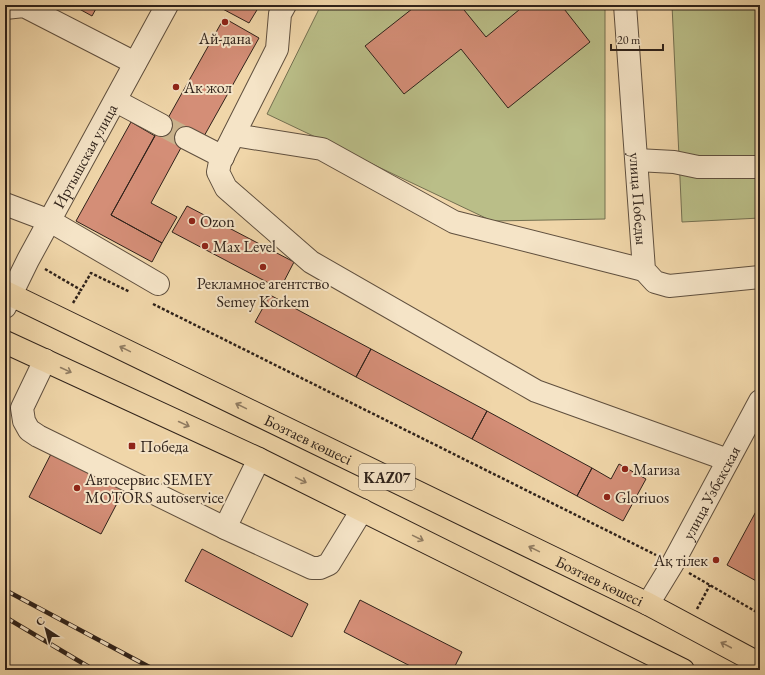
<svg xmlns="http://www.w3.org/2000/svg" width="765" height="675" font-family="'EB Garamond',serif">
	<rect width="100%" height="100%" fill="#f0d6a9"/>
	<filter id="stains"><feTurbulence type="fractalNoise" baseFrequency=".005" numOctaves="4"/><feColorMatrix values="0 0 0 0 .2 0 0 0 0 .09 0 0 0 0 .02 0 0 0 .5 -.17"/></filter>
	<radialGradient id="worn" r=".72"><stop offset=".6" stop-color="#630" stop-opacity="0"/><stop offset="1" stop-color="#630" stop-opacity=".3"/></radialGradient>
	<path fill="#babe88" stroke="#747051" d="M321,5h284v214l-113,2 -225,-107z
		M672,5h88v213l-78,4z"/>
	<path fill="#d48e77" stroke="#2f221a" d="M72,5h26l-6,11z
		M220,5h40l-11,18 -30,-16z
		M417,5h43l26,32 39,-32h36l29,37 -82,66 -47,-59 -57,45 -39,-48z
		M758,5h2v37z
		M224,18l35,20 -56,100 -35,-20z
		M164,119l25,14 -38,70 26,14 -15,26 -51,-28z
		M131,122l24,14 -44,79 51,28 -10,19 -76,-41z
		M187,206l107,56 -14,27 -108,-57z
		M270,295l101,54 -15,28 -101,-55z
		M371,349l116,62 -15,28 -116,-62z
		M487,411l105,57 -15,28 -105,-57z
		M53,450l72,38 -24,46 -72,-37z
		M619,464l27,15 -23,42 -46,-25 15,-28 19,11z
		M760,504v79l-33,-18z
		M202,549l106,55 -16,33 -107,-56z
		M360,600l102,52 -9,18h-35l-74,-38z"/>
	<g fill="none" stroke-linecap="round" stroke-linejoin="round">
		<path stroke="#c9b28c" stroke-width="22" stroke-dasharray="22 11" stroke-linecap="butt" d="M161,125l25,13"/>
		<g stroke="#5f4f3e" stroke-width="24">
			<g id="minor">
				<path d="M285,5l-5,9 -3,35 -57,113 -2,10 8,16 85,74 225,129 192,69"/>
				<path id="s1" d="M625,5l19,265 11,12 14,4 91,-9"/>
				<path d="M5,8l19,-2 111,57"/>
				<path d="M116,101l45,24"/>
				<path d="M234,135l88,14 132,73 190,48"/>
				<path d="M186,138l37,19"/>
				<path d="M637,160l37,2 24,5h62"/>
				<path d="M5,204l45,17 108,63"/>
				<path id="s2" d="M5,307l23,-47 139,-255"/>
				<path d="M45,360l-23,48 2,13 5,9 9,6 187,92"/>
				<path d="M259,459l-34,69 87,40h8l9,-4 33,-54"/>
				<path id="s3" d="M648,604l25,-41 87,-162"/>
			</g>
		</g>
		<g stroke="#2f221a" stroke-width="24">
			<g id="highway">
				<path id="s4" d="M5,292l643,312 112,60"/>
				<path d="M5,342l254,117 424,211"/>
			</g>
		</g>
		<path stroke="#2f221a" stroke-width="2.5" stroke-dasharray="3 2" stroke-linecap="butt" d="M45,269l36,21 10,-17 39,19
			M73,303l8,-13
			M153,304l503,251
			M689,573l71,41
			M697,609l13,-24"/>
		<use href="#minor" stroke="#f5e4c7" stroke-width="22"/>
		<use href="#highway" stroke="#f0d6a9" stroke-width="22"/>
		<g stroke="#2f221a" stroke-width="4.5">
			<path id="rail" d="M5,590l150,80
				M5,617l89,53"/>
		</g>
		<use href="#rail" stroke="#f5e4c7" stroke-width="3" stroke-dasharray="9" stroke-linecap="butt"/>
	</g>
	<defs><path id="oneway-shaft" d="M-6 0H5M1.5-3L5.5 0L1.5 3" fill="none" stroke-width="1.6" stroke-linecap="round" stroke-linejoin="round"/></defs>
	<g stroke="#907c62">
		<use href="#oneway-shaft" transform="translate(125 349) rotate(-154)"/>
		<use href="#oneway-shaft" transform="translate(66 370) rotate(25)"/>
		<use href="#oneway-shaft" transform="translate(241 406) rotate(-154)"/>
		<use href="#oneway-shaft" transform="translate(184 424) rotate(25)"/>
		<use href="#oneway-shaft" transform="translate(301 480) rotate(26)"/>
		<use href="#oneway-shaft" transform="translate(418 538) rotate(26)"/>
		<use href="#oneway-shaft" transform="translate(534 549) rotate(-154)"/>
		<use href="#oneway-shaft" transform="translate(726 645) rotate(-152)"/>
	</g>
	<g fill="#8f2418" stroke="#f5e4c7" stroke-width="1.5">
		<circle cx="225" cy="22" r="4"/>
		<circle cx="176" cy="87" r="4"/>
		<circle cx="192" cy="221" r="4"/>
		<circle cx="205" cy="246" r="4"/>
		<circle cx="263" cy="267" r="4"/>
		<rect x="128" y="442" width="8" height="8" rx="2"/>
		<circle cx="625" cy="469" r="4"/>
		<circle cx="77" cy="488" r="4"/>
		<circle cx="607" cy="497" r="4"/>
		<circle cx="716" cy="560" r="4"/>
	</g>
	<g text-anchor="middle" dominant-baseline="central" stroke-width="4" stroke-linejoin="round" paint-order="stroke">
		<rect fill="#f5e4c7" stroke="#6a5c4e" stroke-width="1" x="359" y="464" width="56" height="26" rx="3"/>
		<g font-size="15" font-weight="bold" fill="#2f221a">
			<text x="387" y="477">KAZ07</text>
		</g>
		<g font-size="16" fill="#2f221a" stroke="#f5e4c7" text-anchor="start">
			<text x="225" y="38" text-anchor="middle">Ай-дана</text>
			<text x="184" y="87">Ак жол</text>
			<text x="200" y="221">Ozon</text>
			<text x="213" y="246">Max Level</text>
			<text x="263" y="283" text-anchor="middle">Рекламное агентство<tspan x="263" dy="18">Semey Korkem</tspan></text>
			<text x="140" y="446">Победа</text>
			<text x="633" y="469">Магиза</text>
			<text x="85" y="479">Автосервис SEMEY<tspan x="85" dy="18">MOTORS autoservice</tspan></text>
			<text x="615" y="497">Gloriuos</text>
			<text x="708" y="560" text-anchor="end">Ақ тілек</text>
		</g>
		<g font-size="16" fill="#2f221a" stroke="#f5e4c7">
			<text stroke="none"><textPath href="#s2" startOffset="171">Иртышская улица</textPath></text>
			<text stroke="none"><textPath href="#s1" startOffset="194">улица Победы</textPath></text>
			<text stroke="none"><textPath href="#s4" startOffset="337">Бозтаев көшесі</textPath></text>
			<text stroke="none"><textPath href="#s3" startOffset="128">улица Узбекская</textPath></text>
			<text stroke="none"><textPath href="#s4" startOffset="661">Бозтаев көшесі</textPath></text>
		</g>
	</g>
	<rect width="765" height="675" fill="none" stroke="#f0d6a9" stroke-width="20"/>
	<rect x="6" y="6" width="753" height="663" fill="none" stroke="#2f221a" stroke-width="2"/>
	<rect x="10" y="10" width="745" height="655" fill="none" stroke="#2f221a"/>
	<g transform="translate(46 629) rotate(324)" stroke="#f5e4c7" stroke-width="3" paint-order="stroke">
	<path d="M0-3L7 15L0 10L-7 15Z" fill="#2f221a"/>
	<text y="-6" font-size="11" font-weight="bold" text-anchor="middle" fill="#2f221a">С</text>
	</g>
	<path d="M611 44v6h52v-6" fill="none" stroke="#2f221a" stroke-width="2"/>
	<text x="617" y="44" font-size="12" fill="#2f221a" stroke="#f5e4c7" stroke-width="3" paint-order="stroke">20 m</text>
	<rect width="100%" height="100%" filter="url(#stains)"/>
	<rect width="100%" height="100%" fill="url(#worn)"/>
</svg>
